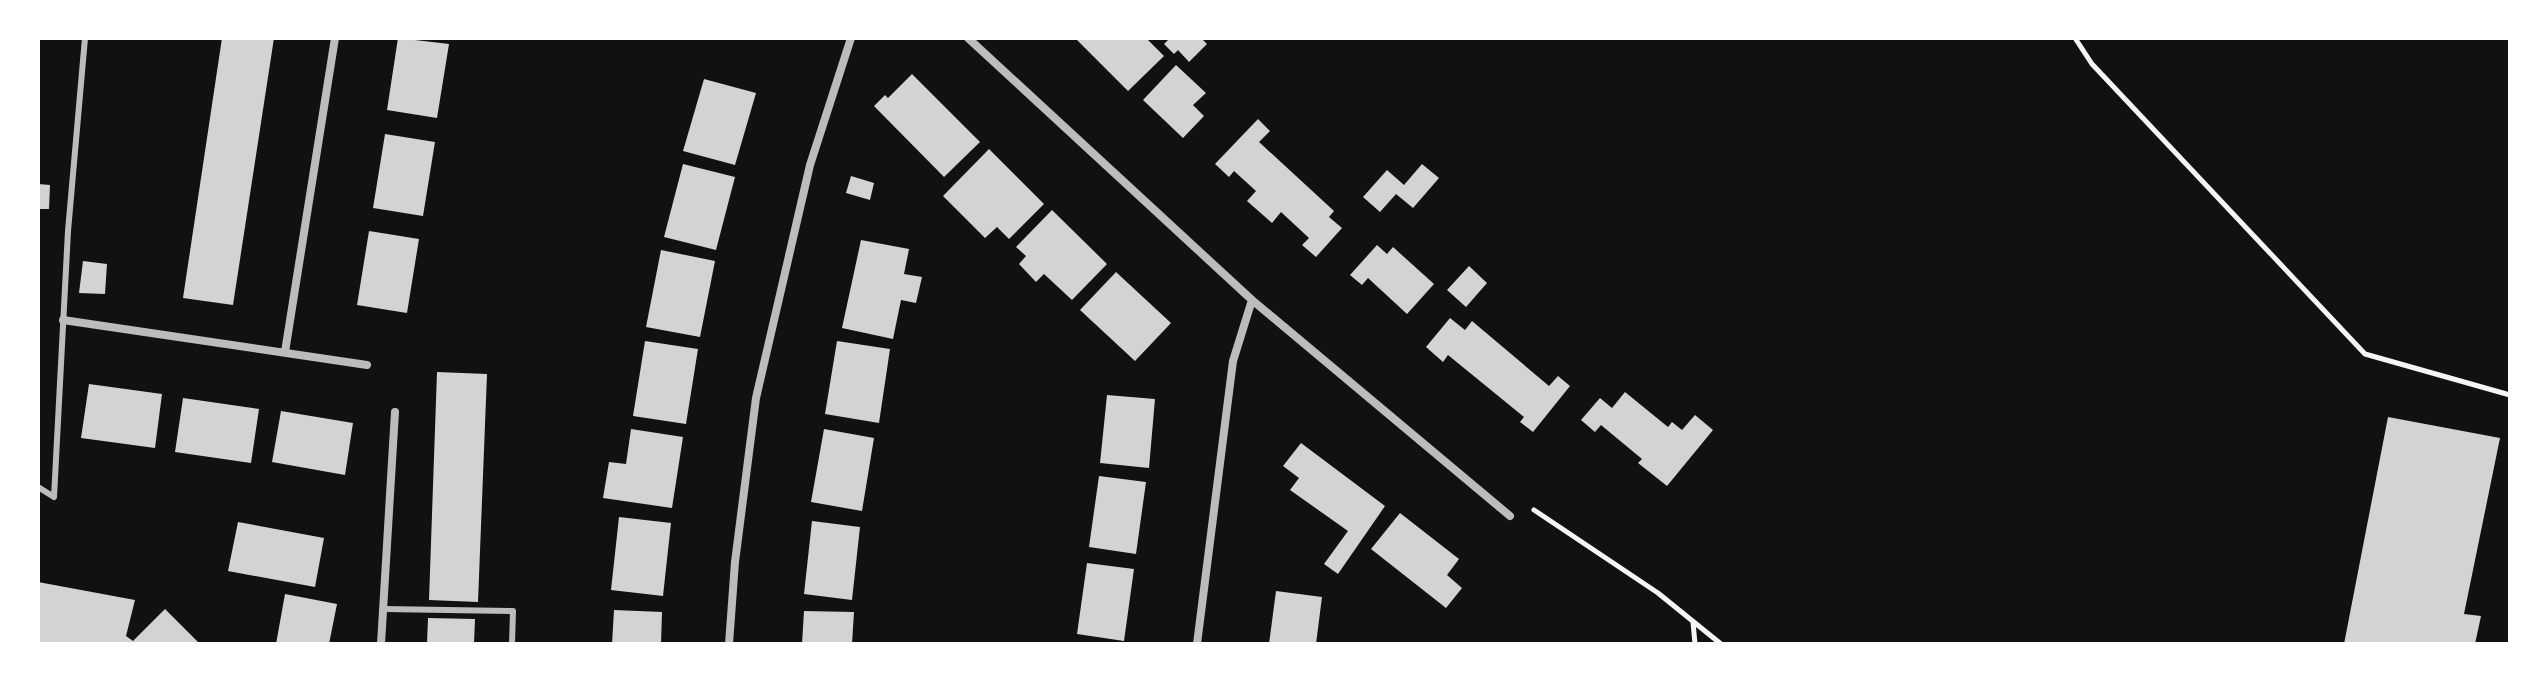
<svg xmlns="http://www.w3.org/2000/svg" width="2548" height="682" font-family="'Roboto Condensed',sans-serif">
	<rect width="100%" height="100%" fill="#111"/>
	<path fill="#d3d3d3" d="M222,38h52l-41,267 -50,-7z
		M398,38l51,6 -12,74 -50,-8z
		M1079,38h67l18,18 -36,35 -51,-51z
		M1170,38h31l6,6 -18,18 -11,-12 -4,4 -10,-10z
		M1176,65l30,28 -13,12 11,11 -21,22 -40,-38z
		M912,74l68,68 -36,35 -70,-71 11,-11 3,3z
		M704,79l52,14 -21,72 -52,-14z
		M1258,119l12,12 -11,11 75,69 -5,6 13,11 -26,29 -14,-12 7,-7 -28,-26 -9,11 -25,-22 9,-10 -22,-20 -5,6 -14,-13z
		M385,134l50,8 -12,74 -50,-8z
		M989,149l55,55 -35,35 -12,-12 -12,11 -42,-42z
		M683,164l52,13 -19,73 -52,-13z
		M1422,164l17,14 -26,30 -17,-14 -16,18 -17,-15 24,-27 17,15z
		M851,176l23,7 -4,17 -24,-7z
		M38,184l12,1 -1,24h-11z
		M1052,210l55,54 -35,36 -28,-26 -8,8 -17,-18 7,-8 -10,-9z
		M369,231l50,8 -12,74 -50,-8z
		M861,240l48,9 -5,25 18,3 -6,26 -15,-3 -8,39 -51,-11z
		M1377,245l10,9 6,-7 41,37 -27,30 -39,-36 -6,7 -12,-10z
		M661,250l54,11 -15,76 -54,-10z
		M83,261l24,3 -2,30 -26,-1z
		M1469,266l18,17 -21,24 -19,-17z
		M1116,272l55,51 -36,38 -55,-51z
		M1450,318l15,12 7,-9 77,65 9,-10 12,10 -37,46 -13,-10 4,-5 -76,-62 -5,7 -17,-15z
		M645,341l53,8 -12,75 -53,-8z
		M837,341l53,8 -11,74 -54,-9z
		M437,372l50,2 -9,228 -49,-2z
		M89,384l73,10 -7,54 -74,-10z
		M1625,392l43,35 4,-5 10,8 13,-15 18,15 -46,56 -29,-23 4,-4 -41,-34 -6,7 -14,-12 19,-22 12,10z
		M1107,395l48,4 -6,69 -49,-5z
		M183,398l76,11 -8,54 -76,-11z
		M281,411l72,12 -8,52 -73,-13z
		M2388,417l112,21 -36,176 17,2 -6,28h-131z
		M631,429l52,8 -11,71 -69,-10 6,-36 17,2z
		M824,429l50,9 -12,73 -51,-9z
		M1301,443l84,63 -47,68 -14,-10 24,-33 -58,-41 9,-12 -16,-12z
		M1099,476l47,6 -10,72 -47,-7z
		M1400,513l59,46 -12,16 15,13 -16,20 -75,-59z
		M619,517l52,6 -8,73 -52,-6z
		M812,521l48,6 -8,73 -48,-6z
		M238,522l86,16 -9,49 -87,-16z
		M1087,563l47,6 -10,72 -47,-7z
		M38,582l97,18 -9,36 7,5 32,-32 35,35h-162z
		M1276,591l46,6 -6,47h-47z
		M285,594l52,10 -8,40h-53z
		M614,610l48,2 -1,32h-49z
		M804,611l50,1 -2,32h-50z
		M428,618l47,1 -1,25h-47z"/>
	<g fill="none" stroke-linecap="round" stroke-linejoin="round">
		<path stroke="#f5f5f5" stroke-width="5" d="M2075,38l17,26 273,290 145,41
			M1534,510l124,83 63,51
			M1693,622l2,22"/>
		<path stroke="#bcbcbc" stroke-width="6" d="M38,487l16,10 14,-266 17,-193
			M384,609l129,2 -1,33"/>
		<path stroke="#bcbcbc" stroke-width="8" d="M968,38l284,262 258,216
			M63,320l304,45
			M285,352l50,-314
			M381,644l14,-232
			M729,644l6,-82 21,-164 54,-233 41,-127
			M1197,644l36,-283 19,-61"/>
	</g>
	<rect width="2548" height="682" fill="none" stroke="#ffffff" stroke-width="80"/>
</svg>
